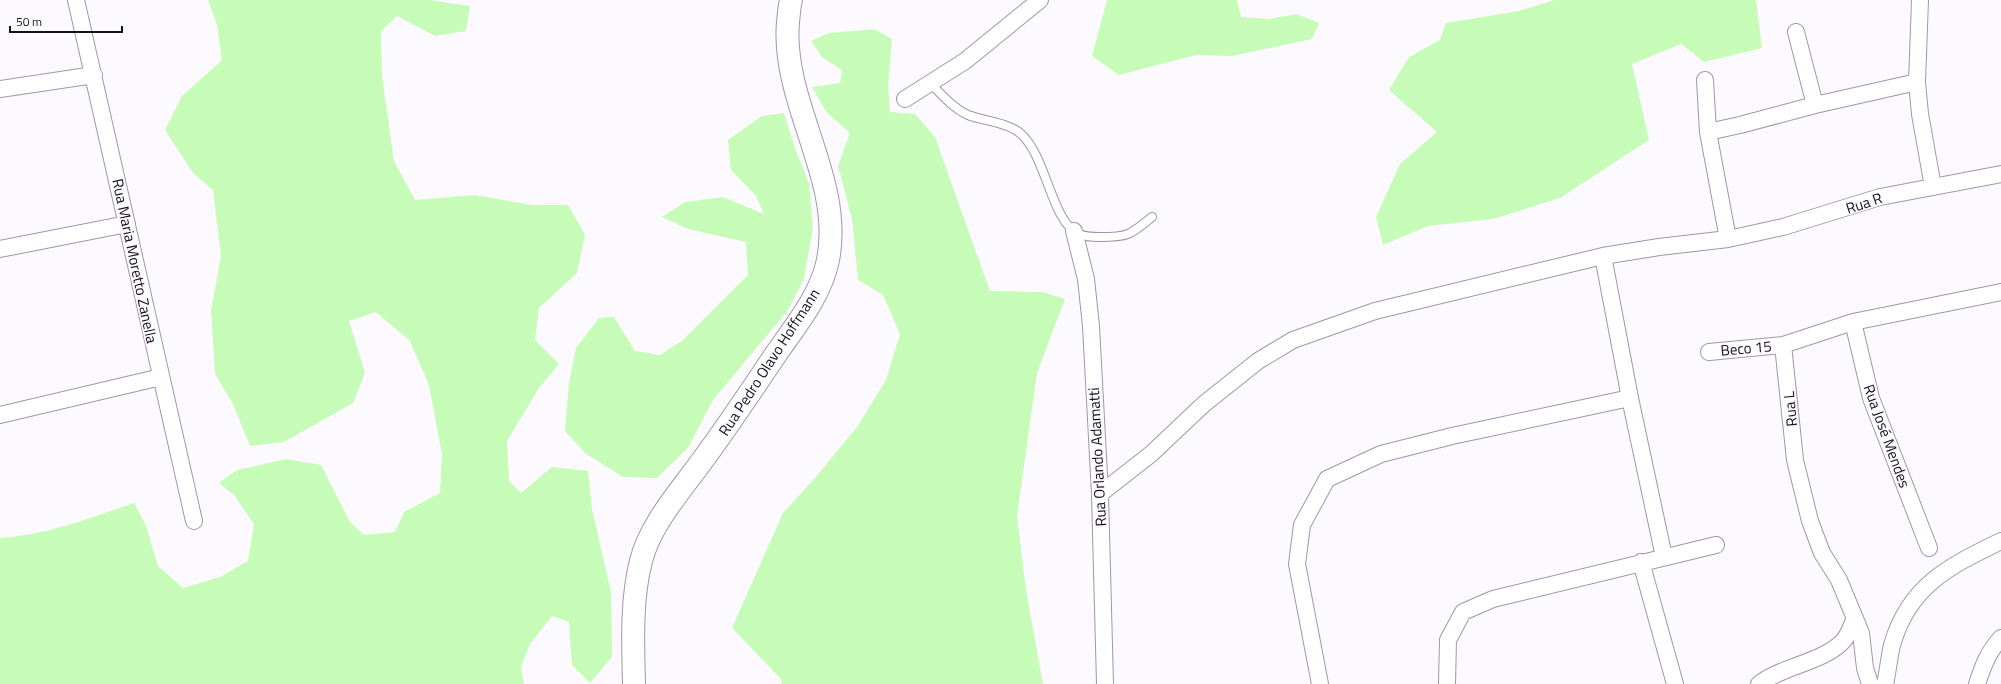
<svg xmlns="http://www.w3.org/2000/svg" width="2001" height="684" font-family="'Titillium Web',sans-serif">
	<rect width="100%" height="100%" fill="#fdfaff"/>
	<path fill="#c7fbb8" d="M208,0h222l40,6 -4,25 -31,5 -38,-20 -16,15 1,45 12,85 21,39 60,-5 57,10h36l17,30 -8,38 -38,35 -4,32 24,24 -20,24 -32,53 2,40 12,12 31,-26 36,4 4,38 19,83 1,65 -22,26 -18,-18 -3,-43 -17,-6 -22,28 -9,23 3,17h-524v-146c47,-3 90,-20 134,-35l12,23 12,40 25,22 37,-11 28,-16 6,-37 -20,-29 -15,-12 18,-13 49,-11 35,6 29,57 14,13 31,-3 9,-20 36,-19 2,-38 -13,-70 -19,-44 -34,-29 -27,9 16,52 -12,30 -69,39 -34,4 -17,-42 -18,-30 -4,-64 10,-54 -8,-66 -20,-17 -28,-43 17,-34 40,-36 -5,-35z
		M1107,0h130l4,17 28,2 28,-5 22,9 -7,16 -80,17 -36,-1 -77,20 -27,-19z
		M1555,0h201l6,48 -58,14 -23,-18 -49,20 17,76 -89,58 -67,21 -65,7 -45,19 -7,-28 24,-53 37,-32 -48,-42 20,-33 31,-17 6,-17 73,-12z
		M874,29l18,10 -4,46 2,27 25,2 20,23 55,154 53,1 22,7 -28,74 -20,143 9,74 17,94h-261l-1,-5 -49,-51 51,-115 32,-35 42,-51 29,-47 14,-46 -17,-39 -25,-15 -6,-61 -14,-53 12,-33 -23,-20 -15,-26 28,-4 2,-13 -19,-12 -12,-17 18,-8z
		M784,113l12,38 13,32 4,44 -9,52 -16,31 -75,90 -25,48 -31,30 -34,-1 -38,-24 -20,-22 4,-48 7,-35 23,-30 15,-1 21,34 25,4 23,-15 65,-65 -2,-33 -58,-13 -26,-12 23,-15 38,-5 41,17 -8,-18 -25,-26 -3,-30 34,-24z"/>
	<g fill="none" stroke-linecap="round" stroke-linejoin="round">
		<g stroke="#a394ab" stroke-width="10">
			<path id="lane" d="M931,84c11,11 22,24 37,31 16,6 38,7 52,18 27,23 31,89 59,101 6,3 14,3 21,3 29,0 30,-2 52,-20"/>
		</g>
		<g stroke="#a394ab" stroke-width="18">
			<path id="street" d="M76,0l118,521
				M1920,0l-3,82 3,32 13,73
				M1796,32l19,73
				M1705,80l3,52
				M0,89l94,-14
				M905,99l60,-38 75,-61
				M1074,231l12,48 5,47 9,168 5,190
				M1728,239l-20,-107 32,-7 75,-20 102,-23
				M0,249l127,-25
				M1603,256l27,142 34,159
				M1853,322l18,76 58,150
				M1783,345l12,115 15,61 12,32 17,27 22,53 4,35 5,16
				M1709,352l74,-7 70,-23 148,-30
				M0,415l161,-38
				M1100,494l51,-40 53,-50 54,-43 35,-21 82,-29 228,-55 56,-9 69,-8 55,-12 97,-30 121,-23
				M1641,562l34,122
				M1320,684l-23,-120 5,-39 25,-46 54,-25 71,-18 178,-38
				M1447,684l1,-44 15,-28 30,-13 223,-54
				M1759,684c23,-18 66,-22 85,-44 5,-6 8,-16 11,-22
				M1885,684c3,-13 4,-26 7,-39 17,-60 58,-79 109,-104
				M1977,684c6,-18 11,-32 24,-46"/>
		</g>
		<g stroke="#a394ab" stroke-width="24">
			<path id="secondary" d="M634,684c-1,-39 -3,-85 7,-123 9,-36 37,-67 58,-96 27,-36 52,-74 77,-111 20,-29 45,-59 52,-94 16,-81 -47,-157 -40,-238 1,-7 1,-15 3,-22"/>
		</g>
		<use href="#lane" stroke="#fff" stroke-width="8"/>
		<use href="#street" stroke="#fff" stroke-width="16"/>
		<use href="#secondary" stroke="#fff" stroke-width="22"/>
	</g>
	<g text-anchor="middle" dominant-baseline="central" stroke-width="3" stroke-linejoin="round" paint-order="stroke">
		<g font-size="15" fill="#161119" stroke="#fdfaff">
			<text transform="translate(1864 203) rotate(-18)">Rua R</text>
			<text transform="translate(135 261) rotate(78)">Rua Maria Moretto Zanella</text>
			<text transform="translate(1746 348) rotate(-5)">Beco 15</text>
			<text transform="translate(769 362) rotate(-57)">Rua Pedro Olavo Hoffmann</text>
			<text transform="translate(1790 409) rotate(-96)">Rua L</text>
			<text transform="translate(1887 436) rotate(70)">Rua José Mendes</text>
			<text transform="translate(1097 457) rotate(-93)">Rua Orlando Adamatti</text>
		</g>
	</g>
	<path d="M10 26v6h112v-6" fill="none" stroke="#161119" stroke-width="2"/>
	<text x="16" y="26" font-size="12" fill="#161119" stroke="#fdfaff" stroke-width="3" paint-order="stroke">50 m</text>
</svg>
